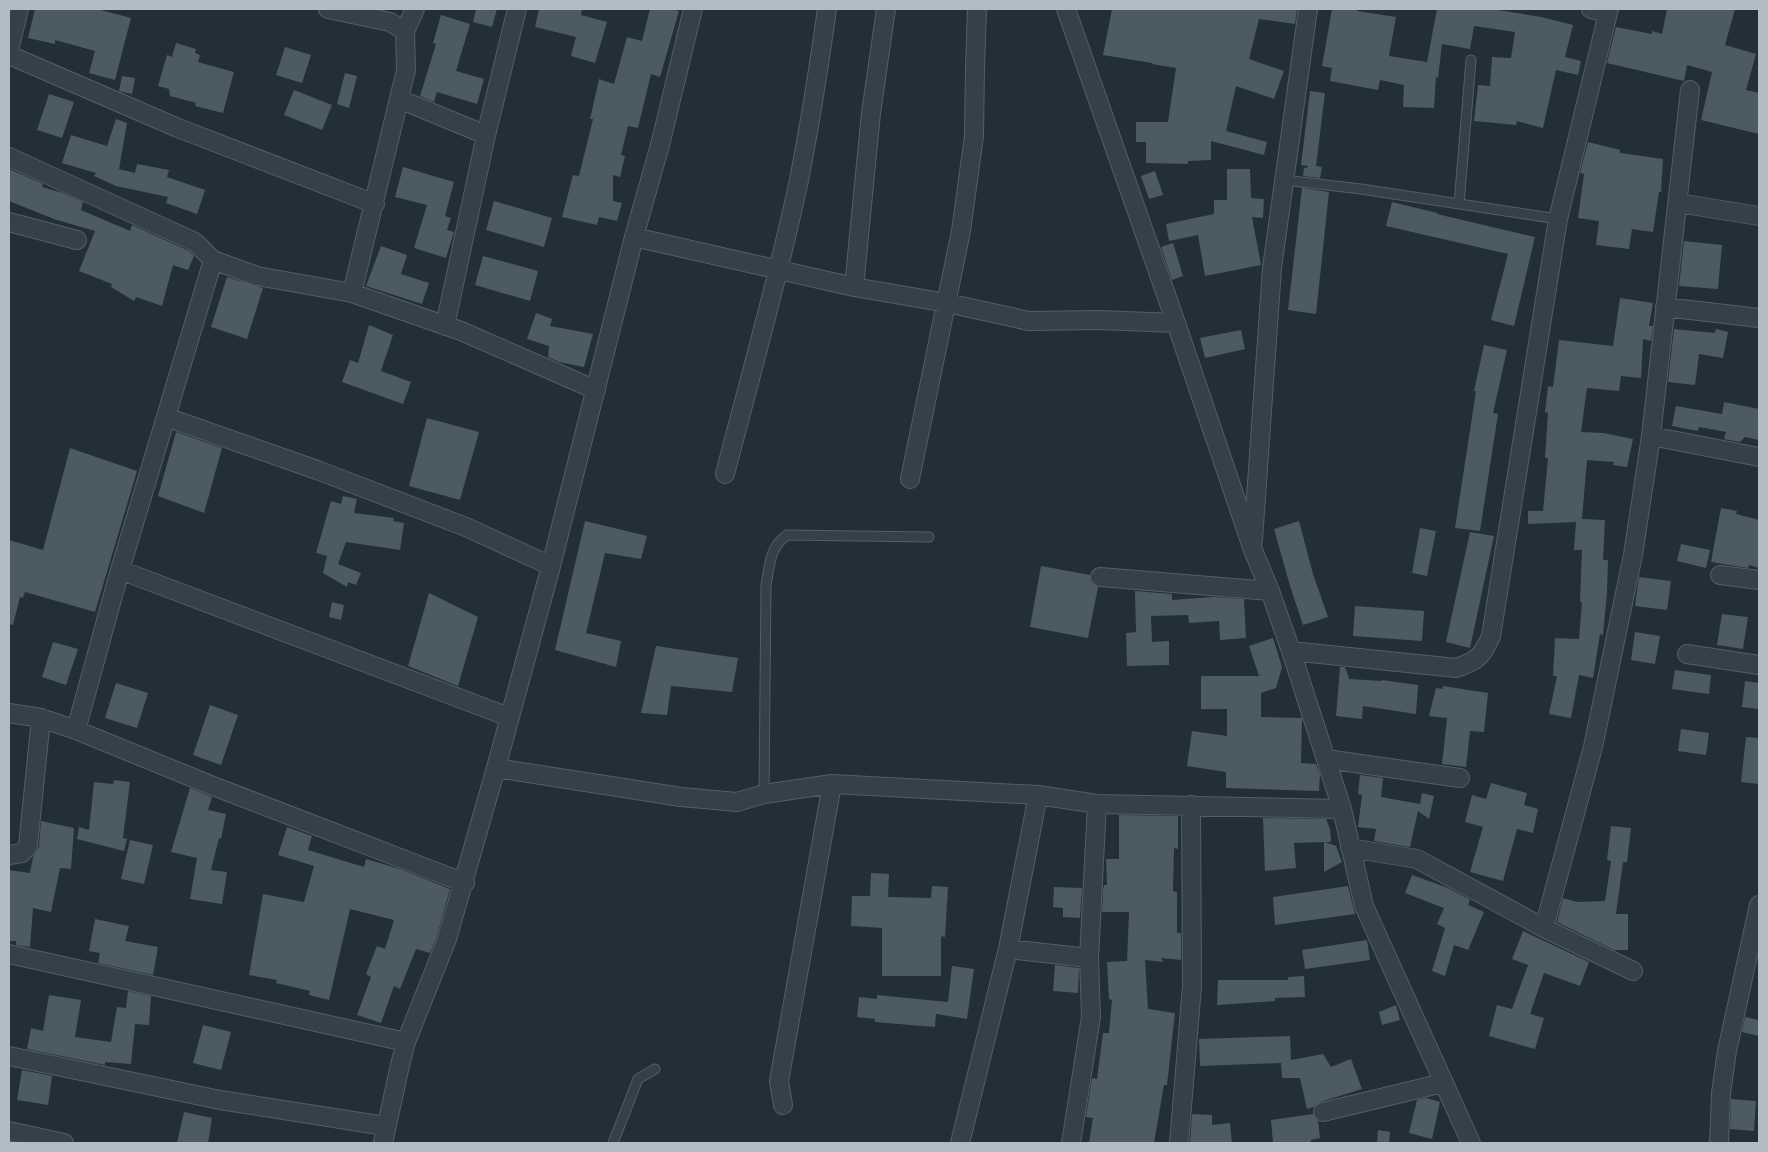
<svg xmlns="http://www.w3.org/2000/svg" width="1768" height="1152" font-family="Roboto,sans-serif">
	<rect width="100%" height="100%" fill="#232f37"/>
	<path fill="#4b5a63" d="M35,9h62l34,9 -16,62 -26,-7 6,-22 -40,-11v4l-27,-6z
		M476,9h21l-5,18 -19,-5z
		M539,9h43l-1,6 26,7 -12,41 -24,-7 5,-19 -41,-10z
		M650,9h20l9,2 -19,66 -9,-3 -13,54 -10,-2 -7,29 4,1 -5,21 -7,-2v26l9,2 -5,18 -18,-4 -2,8 -35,-8 11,-42 6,1 14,-57h-3l9,-40 15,5 13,-47 15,4z
		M1112,9h185l-2,15 -36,-5 -10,40 35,12 -10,28 -38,-13 -10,45 41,11 -3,13 -53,-14v19l-23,1v3l-42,-1v-21h-10v-20h32l8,-54 -24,-4v-1l-49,-8z
		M1332,9h25v2l39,6 -7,39 38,6 10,-53h55l49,8 32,8 -8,32 16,4 -3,14 -22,-5 -13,58 -26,-7 -1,4 -42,-4 4,-36 12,1 2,-29 19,1 4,-26 -41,-6 -4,23 -28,-5 -4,34 -2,-1 -2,31 -31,-1 1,-22 -24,-5 -2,10 -48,-9 2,-13 -10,-2z
		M1667,9h68l-10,36 31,9 -10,36 13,3v41l-58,-14 11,-48 -25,-7 -3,16 -77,-18 9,-36 36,7v-3l10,3z
		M441,15l29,9 -14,47 28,8 -7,25 -40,-12 -3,10 -14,-6 16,-52 -3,-1z
		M176,43l20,6 -1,4 5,2 -2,7 36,10 -11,41 -28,-7 1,-3 -26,-7 -1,-7 -11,-3 9,-31 5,2z
		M285,47l26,8 -9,28 -26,-8z
		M345,73l12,3 -8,32 -12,-4z
		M122,76l13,2 -3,16 -13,-3z
		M294,90l38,15 -10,25 -38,-15z
		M1310,91l15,2 -9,73 6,1 -2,11 -17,-2 1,-8h3l1,-2 -7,-1z
		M49,94l25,8 -12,36 -25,-8z
		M116,119l11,4 -8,46 16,4 2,-9 32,6 -2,7 38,13 -8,24 -31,-11 2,-6 -52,-11 -22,-10 2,-3 -34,-10 9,-28 36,11z
		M1588,142l32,8v3l43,6 -2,33h-2l-6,40 -21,-3 -3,20 -33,-4 3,-24 -21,-3 6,-44 -4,-1z
		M403,167l51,15 -9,34 6,2 -4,12 7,2 -8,26 -32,-10 13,-43 -32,-8z
		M9,169l34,15 -1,3 21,6 20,9 -2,8 49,21 2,-6 57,26 5,5 -6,14 -15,-5 -11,41 -26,-9 -2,4 -23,-14 1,-3 -33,-13 16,-40 -41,-12 -45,-18z
		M1227,169h23l1,29 13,1 -1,19 -11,-1 9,48 -56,11 -7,-41 -29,6 -3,-17 48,-10v-14h13z
		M1155,171l8,24 -14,4 -8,-23z
		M1302,188l27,4 -13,122 -28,-4z
		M494,201l58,17 -8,29 -58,-17z
		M1392,202l45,11v1l98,23 -21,89 -23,-6 17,-66 -122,-28z
		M1684,241l38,4 -4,44 -39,-3z
		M1173,243l10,33 -11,4 -11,-33z
		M381,246l26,9 -6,19 28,9 -7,21 -56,-18z
		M483,256l55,15 -8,30 -55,-16z
		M227,277l36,11 -16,51 -36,-12z
		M1620,298l33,5 -4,23h4l-2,15 -8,-2 -2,39 -20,-2 -2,15 -32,-3 -6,44 22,1 30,6 -6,28 -14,-2 1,-3 -27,-2 -5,59 23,1 -2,40h5l-1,33 -4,42 -3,-1 -7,44 -14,-3 -8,43 -22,-4 8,-38h-4l2,-38 24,1 3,-37h-2l2,-52h-8l2,-28 -48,2v-13h15l5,-53h-3l3,-45 -3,-1 3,-26 5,1 6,-47 54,6z
		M536,313l16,6 -2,7 43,8 -9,33 -25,-5 -11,-5 1,-11 -22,-7z
		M369,325l24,10 -12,36 30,11 -8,22 -61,-22 8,-22 8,3z
		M1674,329l41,4 1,-4 12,3 -5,26 -24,-4 -4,31 -27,-3z
		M1241,330l4,19 -40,9 -5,-20z
		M1484,345l23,5 -14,63 5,1 -18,117 -25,-3 21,-137h-2z
		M1724,402l35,7v31l-14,-3 -5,5 -16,-3 2,-7 -27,-5 -1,4 -26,-5 4,-20 46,8z
		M427,418l52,14 -19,68 -51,-14z
		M176,432l46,16 -18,65 -46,-17z
		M70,448l67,23 -42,141 -70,-20 -2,6 -3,-1 -7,28 -4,-1v-84l34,10z
		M343,496l14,3 -3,14 40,5 -1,3 11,2 -4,27 -54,-8 -8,22 23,9 -5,12 -8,-3 -1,5 -24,-14 4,-17 -11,-3 15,-52 10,3z
		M1721,508l16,3 -1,3 23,6v48l-10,-3 -1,3 -37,-6z
		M585,521l62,15 -6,23 -36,-6 -19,80 35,8 -5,26 -61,-17z
		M1299,521l14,53 15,43 -25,8 -13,-39 -16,-57z
		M1420,528l16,3 -9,45 -15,-3z
		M1470,532l24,4 -24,112 -24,-6z
		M1681,544l29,6 -4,18 -29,-7z
		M1041,566l49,9 1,7 7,5 -10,51 -58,-11z
		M1639,577l32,4 -4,29 -32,-4z
		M1135,591l37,3v6l41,-3 31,2 2,39 -26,2 -1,-19 -30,2 -1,-8 -37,1 1,26 17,-1v24l-42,1 -1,-33 10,-1z
		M429,593l49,24 -20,69 -50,-20z
		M332,602l12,3 -3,15 -12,-3z
		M1355,606l69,5 -2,30 -69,-5z
		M1722,614l26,3 -5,32 -26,-4z
		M1635,632l25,4 -5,28 -24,-4z
		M1273,638l9,29 -6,21 -15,5v24l41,1 -1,45 15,1 4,10 -1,17 -93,-3v-16l-39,-6 5,-35 35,5v-27h-26v-33h58l-10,-30z
		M53,642l25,7 -12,36 -24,-8z
		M656,646l82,12 -6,34 -61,-6 -4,29 -26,-2z
		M1340,667h5l5,14v-2l32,2v-1l36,5 -2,29 -53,-8 -1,13 -26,-3z
		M1675,670l36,5 -2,19 -37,-5z
		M1745,681l14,2v26l-17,-2z
		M116,683l32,10 -11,35 -32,-10z
		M1443,686l45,7 -4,39 -14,-1 -4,36 -24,-3 5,-46 -18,-2 7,-28 7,1z
		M210,705l28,10 -17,50 -28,-10z
		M1681,729l28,4 -3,22 -28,-4z
		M1746,737l13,1v46l-18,-2z
		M1360,775l23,3 -2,19 39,7 2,-11 12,3 -5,23 -11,-8 -8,36 -36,-6 2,-12 -18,-2 4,-32 -4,-1z
		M114,780l16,2 -7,56 4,1 -3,12 -47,-12 2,-12 10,3 5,-48 19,2z
		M1491,783l36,10 -3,12 14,4 -5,24 -16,-4 -14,52 -33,-9 13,-45 -18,-5 7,-27 14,4z
		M190,788l22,9 -4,13 18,4 -5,25 -2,-1 -8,32 16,2 -5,32 -32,-5 7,-41 -26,-6z
		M1119,815l59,1v33l-4,-1 -1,43 4,1v41h4v27l-20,-2 2,4 -18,-2 3,49 27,4 -8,72h-3l-10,58h-65l4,-25 -7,-1 6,-39 5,1 6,-46h6l3,-33 -3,-1 -2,-37 20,-1 2,-49h-27l1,-23 1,-4h3l-1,-26h13z
		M1263,818l63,1 4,10 1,13h-6l11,4 6,16 -18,10v-30l-30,1 2,25 -31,3z
		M41,821l33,7 -3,41 -11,-1 -9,44 -18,-4 -3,39 -14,-2v-4h-7v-71l21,3 3,-16 6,-10z
		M1611,826l20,2 -4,34h-4l-7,52h12v36h-14l-57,-28 6,-24 14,4 28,-1 6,-40 -4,-1z
		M287,827l25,9 -4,14 56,17 2,-8 34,10 50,20 -13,47 -7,17 -14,-4 -16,40 -6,-3 -13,37 -24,-8 14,-38 -5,-3 11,-28 8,3 9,-29 -44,-11 -21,91 -20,-5 1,-4 -34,-8 1,-3 -28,-5 14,-81 41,8 10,-36 -36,-11z
		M130,840l23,5 -9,39 -23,-5z
		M871,873l18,1 -1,23 43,1 1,-12 16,1 -3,50 -4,-1v40h-59v-48l-31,-2 1,-30h18z
		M1412,875l36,13 22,12 -2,5 16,7 -16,38 -14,-5 -9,31 -13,-5 13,-43 -8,-4 7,-16 -39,-15z
		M1348,886l7,28 -80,11 -2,-28z
		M1054,887l28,1 -2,30 -17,-1v-9l-10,-1z
		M95,919l34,7 -4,15 33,6 -5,28 -55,-12 2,-10 -11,-2z
		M1523,931l66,31 -9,24 -36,-13 -14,41 14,4 -9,31 -46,-13 8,-31 15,4 16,-44 -16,-6z
		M1367,940l3,20 -65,9 -3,-19z
		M1055,965l24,3 -1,25 -25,-2z
		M952,966l22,3 -7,50 -31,-5 -1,13 -60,-5v-3l-18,-2 2,-20 18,2v-4l71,7z
		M1304,976l1,21 -30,1v3l-58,4 1,-25h70v-3z
		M128,991l23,5 -2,29 -14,-1 -4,40 -26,-2v3l-78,-16 4,-21 12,3 6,-36 32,5 -6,37 36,5 6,-35 9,1z
		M1396,1005l4,15 -18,5 -3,-13z
		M1745,1017l14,3v16l-17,-4z
		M203,1025l28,7 -10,38 -28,-7z
		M1290,1036l1,24 32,-6 8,13 20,-8 11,30 -42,13 -6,5 -7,2 -7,-31h-18l-1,-15 -81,3 -1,-27z
		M22,1070l30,6 -4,29 -31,-5z
		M1426,1098l14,4 -8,37 -23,-6 8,-33z
		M1731,1099l25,2 -2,30 -24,-2z
		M184,1112l28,6 -4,25h-31z
		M1192,1114l20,1v10l18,-2 2,20h-42z
		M1313,1114l5,7 2,17 -9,2v3h-38l-2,-23z
		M1378,1130l12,2 -1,11h-12z"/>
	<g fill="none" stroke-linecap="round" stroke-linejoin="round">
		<g stroke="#545e66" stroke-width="11">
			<path id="service" d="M1284,180l77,9 197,30
				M1459,204l12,-144
				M764,794l2,-209c4,-20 3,-37 21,-50l142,2
				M613,1143l25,-64 17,-10"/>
		</g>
		<g stroke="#545e66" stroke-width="20">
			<path id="minor" d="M328,9l62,13 15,9
				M1066,9l110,314 77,227 17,41 21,60 51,158 22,97 107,237
				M1591,9l17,4
				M9,50l10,-41
				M9,55l169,73 197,76
				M399,99l87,36
				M9,157l186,85 18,18 44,16 95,17 109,38 135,59
				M1678,203l81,13
				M9,222l68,18
				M634,237l220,50 93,16 82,18 70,-1 77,3
				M854,287l17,-174 15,-104
				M352,293l54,-223 -1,-39 10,-22
				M1665,307l94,11
				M445,326l41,-191 31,-126
				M166,417l151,53 149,57 85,39
				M1651,436l108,21
				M725,474c25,-97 53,-195 74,-294 11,-56 20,-114 28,-171
				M910,479l51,-248 13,-95 1,-70 2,-57
				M1253,540l19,-272 36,-259
				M120,570l389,147
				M1720,575l39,5
				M1100,577l170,14
				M1291,651l165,17c21,-7 26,-11 35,-32l67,-417 51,-210
				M1687,654l72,11
				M9,713l32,5 35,12 137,56 252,97
				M76,730l44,-160 93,-310
				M1326,759l134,19
				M496,768l185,29 56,5 27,-8 68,-10 206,11
				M1350,848l67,11 127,69 89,43
				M9,855l13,-2 6,-7 13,-128
				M1544,928l49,-181 40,-192 18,-119 39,-346
				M1008,949l81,9
				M9,954l397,88
				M9,1056l211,44 165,26
				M783,1105l-4,-24 53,-297
				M1323,1112l120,-29
				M9,1131l55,12
				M383,1143l17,-78 6,-23 41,-103 49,-171 55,-202 83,-329 26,-92 33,-136
				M960,1143l48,-194 30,-154 59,9 245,5
				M1071,1143l20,-126 -2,-59 8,-154
				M1179,1143l13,-157 -1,-181
				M1719,1143l2,-50 6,-42 32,-146"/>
		</g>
		<use href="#service" stroke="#364048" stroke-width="9"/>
		<use href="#minor" stroke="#364048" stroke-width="18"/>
	</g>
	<rect width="1768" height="1152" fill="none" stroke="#b1bcc4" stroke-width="20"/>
</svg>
